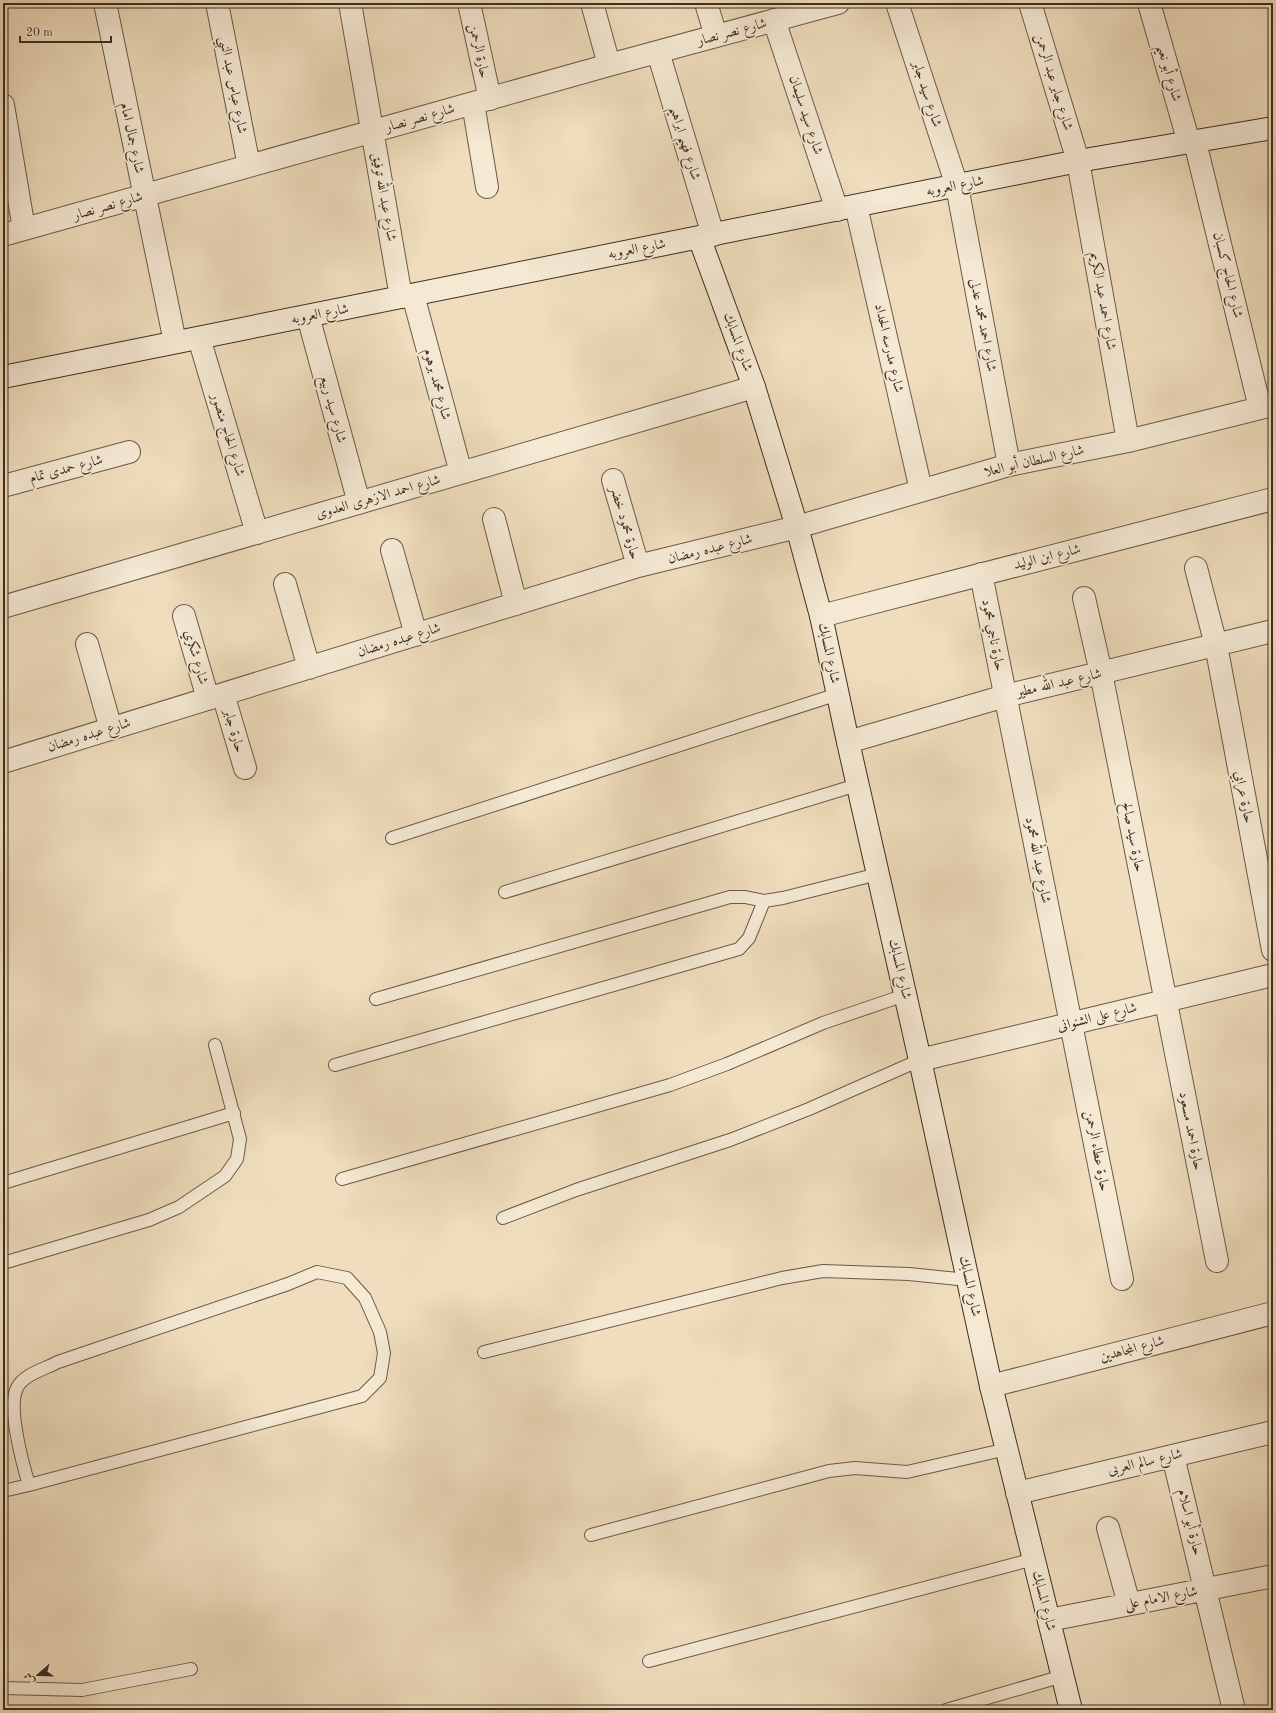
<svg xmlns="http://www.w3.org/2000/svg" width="1276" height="1713" font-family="'Old Standard TT',Amiri,serif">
	<rect width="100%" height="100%" fill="#efddbd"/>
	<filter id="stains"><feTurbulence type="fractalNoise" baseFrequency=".005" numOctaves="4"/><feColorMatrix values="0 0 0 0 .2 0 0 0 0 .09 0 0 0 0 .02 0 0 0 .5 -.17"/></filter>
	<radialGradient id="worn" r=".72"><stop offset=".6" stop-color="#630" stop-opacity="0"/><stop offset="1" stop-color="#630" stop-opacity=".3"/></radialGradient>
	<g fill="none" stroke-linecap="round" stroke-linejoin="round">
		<g stroke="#6a5a47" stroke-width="14">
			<path id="lane" d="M392,838l446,-144
				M505,892l352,-107
				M376,999l354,-102h15l19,4 19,-3 95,-24
				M335,1065l404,-116 10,-11 15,-37
				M342,1179l328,-94 57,-21 96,-41 82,-28
				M3,1183l231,-70
				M503,1218l73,-28 154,-50 79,-31 111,-49
				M3,1263l146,-43 30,-13 46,-31 12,-17 3,-20 -25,-94
				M484,1352l298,-74 41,-7 86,3 59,6
				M3,1491l26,-6 333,-89 18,-18 4,-25 -4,-21 -15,-34 -18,-20 -30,-6 -29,12 -230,78c-13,7 -34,12 -41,26 -10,19 6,77 12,97
				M591,1535l238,-64 26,-3 52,4 100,-23
				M649,1661l385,-102
				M3,1688l79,2 109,-21
				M946,1710l117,-34"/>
		</g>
		<g stroke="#6a5a47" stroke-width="24">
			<path id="street" d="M105,3l70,339
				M217,3l32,163
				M350,3l51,294
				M469,3l21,96
				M592,3l17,62
				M706,3l10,33
				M897,3l60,183 52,279
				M1030,3l48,158 50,280
				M1149,3l40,140
				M774,20l63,190
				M658,52l55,183
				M473,103l14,84
				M3,105l21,124
				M1195,142l65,266
				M856,206l65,284
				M3,235l606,-170 229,-62
				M413,295l48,178
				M308,316l51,187
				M199,338l58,195
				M613,480l25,86
				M3,486l126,-34
				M494,519l22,85
				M392,550l24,85
				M1196,568l20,77 57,305
				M981,574l141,705
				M285,584l24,84
				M1084,598l17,75 116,588
				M3,607l751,-220
				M184,616l24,83
				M821,616l452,-117
				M87,644l24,85
				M223,694l22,74
				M848,742l157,-46 268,-65
				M3,762l635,-196 159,-39 212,-62 119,-24 145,-36
				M920,1060l353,-85
				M991,1386l282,-73
				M1173,1456l61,254
				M1017,1493l256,-61
				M1108,1528l21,76
				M1049,1620l224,-44"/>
		</g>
		<g stroke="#3e2e20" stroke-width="24">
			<path id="secondary" d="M699,237l55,150 43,140 24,89 27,126 72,318 71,326 80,324
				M3,377l1075,-216 195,-33"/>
		</g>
		<use href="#lane" stroke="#f5e9d4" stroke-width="12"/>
		<use href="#street" stroke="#f5e9d4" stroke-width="22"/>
		<use href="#secondary" stroke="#f5e9d4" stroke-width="22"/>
	</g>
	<g text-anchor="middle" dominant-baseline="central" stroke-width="3.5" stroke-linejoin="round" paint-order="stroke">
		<g font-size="14" fill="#3e2e20" stroke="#f5e9d4">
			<text transform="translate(732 32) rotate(-15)">شارع نصر نصار</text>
			<text transform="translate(479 51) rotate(78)">حارة الرحمن</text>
			<text transform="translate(1169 73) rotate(74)">شارع أبو نعيم</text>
			<text transform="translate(1054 82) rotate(73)">شارع جابر عبد الرحمن</text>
			<text transform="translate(233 85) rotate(79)">شارع عباس عبد النبي</text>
			<text transform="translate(927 94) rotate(72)">شارع سيد جابر</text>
			<text transform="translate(806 115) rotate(72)">شارع سيد سليمان</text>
			<text transform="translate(420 118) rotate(-16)">شارع نصر نصار</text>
			<text transform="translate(132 138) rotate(78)">شارع جمال امام</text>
			<text transform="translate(685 143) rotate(73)">شارع فهيم ابراهيم</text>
			<text transform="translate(955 186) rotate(-11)">شارع العروبه</text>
			<text transform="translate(384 197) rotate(80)">شارع عبد الله توفيق</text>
			<text transform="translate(108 206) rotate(-16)">شارع نصر نصار</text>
			<text transform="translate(637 249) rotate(-11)">شارع العروبه</text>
			<text transform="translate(1228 275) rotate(76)">شارع الحاج كسبان</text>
			<text transform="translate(1103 301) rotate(80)">شارع احمد عبد الكريم</text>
			<text transform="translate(320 314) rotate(-11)">شارع العروبه</text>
			<text transform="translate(983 325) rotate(79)">شارع احمد محمد عدلى</text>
			<text transform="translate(738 342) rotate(70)">شارع المسابك</text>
			<text transform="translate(889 348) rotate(77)">شارع مدرسه الحداد</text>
			<text transform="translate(437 384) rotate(75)">شارع محمد برهوم</text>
			<text transform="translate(333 409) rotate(75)">شارع سيد ربيع</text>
			<text transform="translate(228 435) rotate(73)">شارع الحاج منصور</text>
			<text transform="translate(1034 461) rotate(-13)">شارع السلطان أبو العلا</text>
			<text transform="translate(66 469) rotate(-15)">شارع حمدى تمام</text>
			<text transform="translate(378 497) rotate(-16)">شارع احمد الازهرى العدوى</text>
			<text transform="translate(625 523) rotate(74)">حارة محمود خضر</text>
			<text transform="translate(710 549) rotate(-14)">شارع عبده رمضان</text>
			<text transform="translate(1047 557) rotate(-14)">شارع ابن الوليد</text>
			<text transform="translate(993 635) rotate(79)">حارة ناجي محمود</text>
			<text transform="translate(399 640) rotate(-17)">شارع عبده رمضان</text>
			<text transform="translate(829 653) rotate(78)">شارع المسابك</text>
			<text transform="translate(196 657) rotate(74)">شارع شكري</text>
			<text transform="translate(1059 683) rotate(-13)">شارع عبد الله مطير</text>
			<text transform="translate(234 731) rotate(74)">حارة جابر</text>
			<text transform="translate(89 735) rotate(-17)">شارع عبده رمضان</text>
			<text transform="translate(1244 797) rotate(79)">حارة عرابي</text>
			<text transform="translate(1133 837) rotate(79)">حارة سيد صالح</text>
			<text transform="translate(1038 860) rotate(79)">شارع عبد الله محمود</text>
			<text transform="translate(900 969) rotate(77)">شارع المسابك</text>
			<text transform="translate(1097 1017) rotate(-14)">شارع على الشنوانى</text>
			<text transform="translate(1191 1131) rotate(79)">حارة احمد مسعود</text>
			<text transform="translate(1097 1151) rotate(79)">حارة عطاء الرحمن</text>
			<text transform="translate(970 1286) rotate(78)">شارع المسابك</text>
			<text transform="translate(1132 1349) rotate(-15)">شارع المجاهدين</text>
			<text transform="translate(1145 1462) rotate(-13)">شارع سالم العربى</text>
			<text transform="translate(1190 1522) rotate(76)">حارة أبو اسلام</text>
			<text transform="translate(1161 1598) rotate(-11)">شارع الامام على</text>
			<text transform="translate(1044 1601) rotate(76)">شارع المسابك</text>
		</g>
	</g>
	<rect width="1276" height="1713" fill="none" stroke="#efddbd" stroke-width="16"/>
	<rect x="4" y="4" width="1268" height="1705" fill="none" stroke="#3e2e20" stroke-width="2"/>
	<rect x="8" y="8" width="1260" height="1697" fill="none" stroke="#3e2e20"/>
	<g transform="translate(38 1675) rotate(250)" stroke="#f5e9d4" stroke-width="3" paint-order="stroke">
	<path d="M0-3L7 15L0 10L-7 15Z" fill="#3e2e20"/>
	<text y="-6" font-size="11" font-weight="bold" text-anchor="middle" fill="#3e2e20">ش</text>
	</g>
	<path d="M20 36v6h91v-6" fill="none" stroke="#3e2e20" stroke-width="2"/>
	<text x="26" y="36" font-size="12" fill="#3e2e20" stroke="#f5e9d4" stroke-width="3" paint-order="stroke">20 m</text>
	<rect width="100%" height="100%" filter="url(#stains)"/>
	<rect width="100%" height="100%" fill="url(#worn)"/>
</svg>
